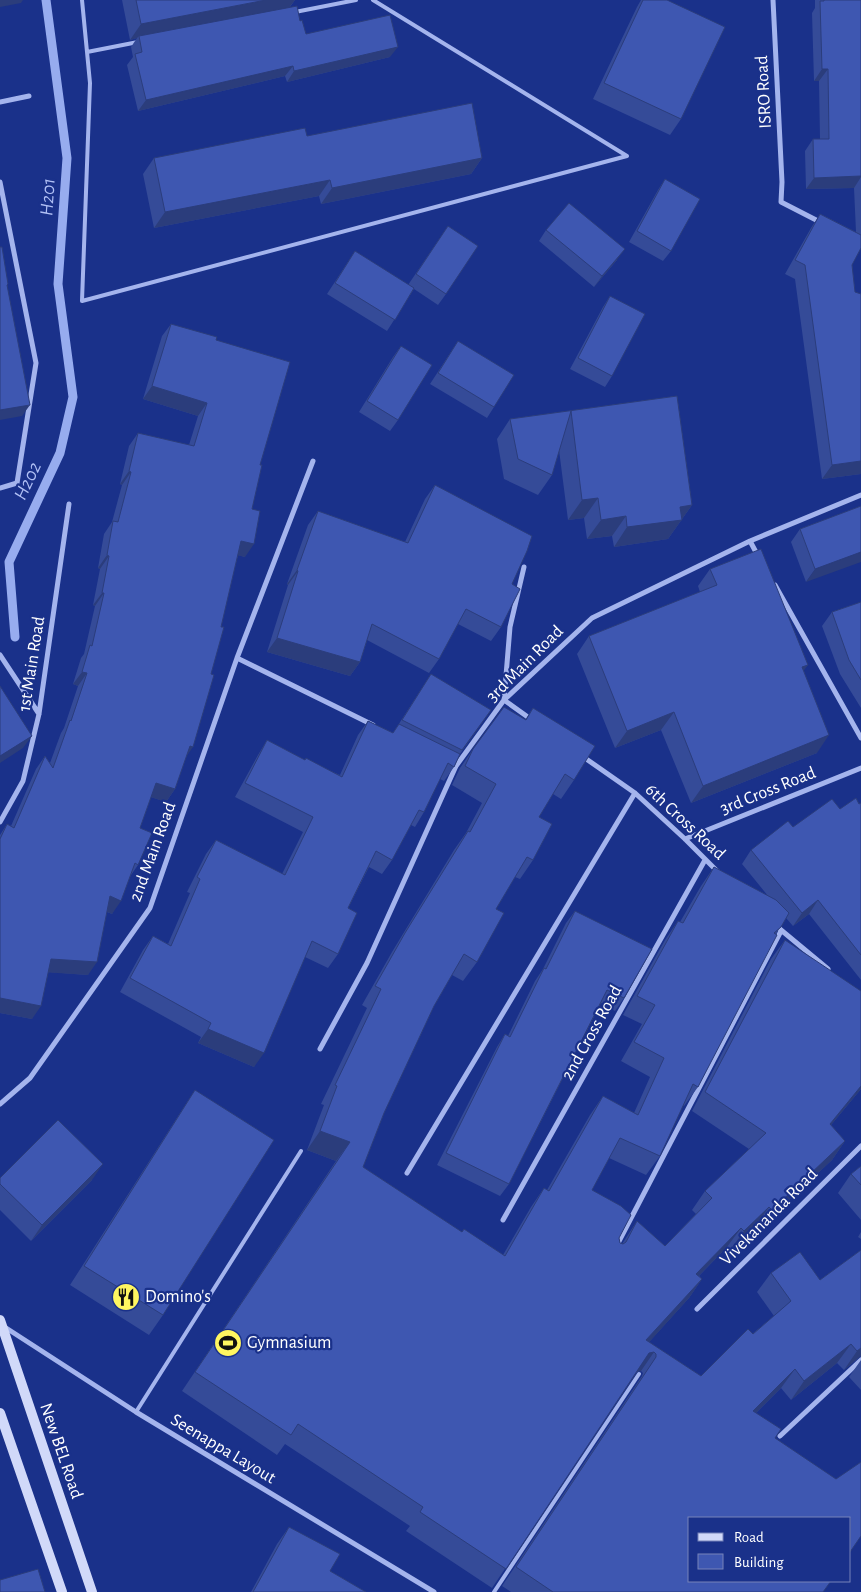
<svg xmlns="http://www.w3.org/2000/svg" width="861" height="1592" font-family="'Alegreya Sans',sans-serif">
	<rect width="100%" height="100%" fill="#1a318a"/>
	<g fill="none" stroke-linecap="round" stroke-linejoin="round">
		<path stroke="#97acef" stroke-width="9" d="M15,637l-6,-75 51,-109 13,-56 -15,-113 9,-126 -21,-158"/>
		<path stroke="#a4b4ed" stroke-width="4" d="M82,0l8,83 -8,218 545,-145 -254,-156
			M295,12l61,-12
			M87,52l51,-10
			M136,1412l165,-261
			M494,1592l145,-218"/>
		<path stroke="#a4b4ed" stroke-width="5" d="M773,0l9,182 -1,20 39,20
			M0,102l29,-6
			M0,182l36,181 -19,120 -17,5
			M750,541l8,15
			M524,567l-14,60 -6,73 28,20
			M775,585l86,153
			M0,655l39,59
			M237,658l136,67
			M582,756l53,37 50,46 33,33
			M0,822l23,-41 16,-67 30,-210
			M685,839l176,-71
			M775,925l53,44
			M320,1049l47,-86 89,-197 48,-66 88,-82 158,-77 111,-46
			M0,1104l30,-26 120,-170 87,-250 76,-197
			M407,1173l228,-380
			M503,1220l202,-360
			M617,1245l164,-314
			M697,1309l164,-163
			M3,1326l133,86 298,180
			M780,1436l81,-76"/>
		<path stroke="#d1d9f9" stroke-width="10" d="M0,1320l92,272
			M0,1413l62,179"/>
	</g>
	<path fill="#354b98" d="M122,0h173l-5,7 10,14 6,13 84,23 -103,25 -2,-6 -147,35 -11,-46 6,-8 -2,-10 6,-9 -7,2z
		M641,0h26l14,119 -11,16 -77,-36 44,-92z
		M815,0h46v248l-9,17 3,27 6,2v180l-39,5 -27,-200 -10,-5 26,-46 9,-14 36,18 -2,-44 -48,1 -1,-38 8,-12h7l-1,-58h-5l-2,-68 3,-5z
		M307,136l175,22 -11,16 -150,30 -2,-8 -165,32 -11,-54 11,-16z
		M665,179l6,72 -8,10 -34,-19 29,-52z
		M448,226l-2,68 -8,11 -24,-16 -27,42 -60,-37 28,-43 53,34z
		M546,230l71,30 -23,27 -55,-46z
		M610,296l2,80 -7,11 -35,-18 33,-62z
		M171,324l45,16 44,125 -8,44 -7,48 -7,-2 -53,203 -10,31 -9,13 -15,-5 -11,31 -2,37 -7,10 -19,39 -5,-2 -19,63 -40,-3 -16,47 -32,-6v-178l7,-11 4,2 25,-57 9,-13 5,7 11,-30 3,-5 14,-42 -5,-2 8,-26 3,-4 11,-48 -2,-1 7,-36 -2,-1 6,-34 8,-12 10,-37 -2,-1 9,-38 9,-13 51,12 9,-29 -55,-17 19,-63z
		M458,341l36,66 -7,11 -57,-34z
		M401,346l-3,74 -8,11 -31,-19 34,-55z
		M677,396l15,109 -24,34 -54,8 -2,-11 -25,3 -3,-21 -16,2 -9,-70 -7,25 -14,20 -34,-16 -7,-40 13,-20z
		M435,485l77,99 -11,43 -10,14 -33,-17 -19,35 -10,14 -62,-33 -7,22 -10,14 -83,-24 21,-67 -1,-1 21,-59 10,-14 87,31 20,-43z
		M861,506l-55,76 -15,-40 9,-13z
		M710,569l94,102 13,82 -126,50 -30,-73 -46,18 -38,-94 12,-18 111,-44 -2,-6z
		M861,602v106l-21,-34 -18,-48 10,-14z
		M431,674l60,36 -31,44 -6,13 -10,14 -4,-2 -16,33 -9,15 -4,-2 -19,35 -10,14 -13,-7 -21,41 -10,46 -10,14 -23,-11 -51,110 -56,-24 3,-6 -81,-45 23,-42 10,-14 15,8 22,-51 -3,-1 19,-38 10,-14 66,34 21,-42 -68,-35 23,-42 9,-15 38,20 35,15 18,-40 10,-14 25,12z
		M533,708l41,72 -13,19 -8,-5 -14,23 -6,43 -13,19 -5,-2 -19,32 -19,53 -14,19 -11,-6 -18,31 -50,107 -21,54 98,65 42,23 28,-48 13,-19 3,2 43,-75 13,-19 31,17 16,-36 -29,-16 21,-37 -19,-9 42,-75 13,-19 2,1 21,-36 13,-19 54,29 -26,-32 9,-14 42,-23 47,-18 21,-6v177l-52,-66 -16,12 -7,-8 -10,16 -78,153 -14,19 -1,-1 -23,51 -14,19 -37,-17 -17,32 27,48 1,5 2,1 15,-23 28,25 31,-32 -4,-4 13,-19 44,-42 -57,-38 79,-152 14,-19 76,149 -30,36 14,16 -13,19 -74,69 -2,-3 -26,24 -3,-3 -28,29 3,3 -13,19 -40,44 52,34 73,-60 -17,-24 14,-19 49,7 41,-30v106l-17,14 -7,-7 -46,37 -10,-12 -25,25 19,25 48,154h-312l-9,-6 140,-210 1,-3 -2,-2 -4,1 -145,216 -86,-57 4,-5 -125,-82 -8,11 -95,-64 154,-230 -29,-11 17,-45 -3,-1 46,-96 -5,-3 30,-53 62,-102 12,-17 16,-30 -30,-18 8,-17 13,-19 52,-29z
		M575,911l49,87 -9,13 -14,-8 -92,181 -9,12 -63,-31 60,-118 8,-13 3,2 27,-55 8,-12 23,-46z
		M195,1090l-32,225 -14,20 -79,-50 112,-175z
		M861,1166v54l-23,-27 13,-19z
		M0,1178l92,2 -61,61 -31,-31z
		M861,1232v7l-3,-2z
		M861,1360v30l-12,-13z
		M289,1527l41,44 36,21h-115l26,-48z"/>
	<path fill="#2b3d7c" d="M0,0h23l-2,3 -21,4z
		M266,0h29l-7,9 -149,27 -2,2 -7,2 11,-16z
		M398,47l-8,10 -103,25 7,-11z
		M293,66l-8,10 -147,35 8,-11z
		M822,69h6l-9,12h-5z
		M482,158l-11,16 -150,30 11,-16z
		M861,176v1l-7,11 -48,1 8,-11z
		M330,180l-11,16 -165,32 11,-16z
		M625,249l-8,11 -23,27 8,-11z
		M152,386l55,17 -9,13 -55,-17z
		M30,405l-8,11 -22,4v-10z
		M861,461v13l-39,5 10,-14z
		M129,471l2,1 -9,13 -2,-1z
		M598,498l-14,20 -16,2 14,-20z
		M692,505l-24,34 -54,8 13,-20 53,-20z
		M626,516l-14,20 -25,3 14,-19z
		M241,541l13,3 -9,13 -13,-3z
		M861,552v10l-55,20 9,-13z
		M107,555l2,1 -9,13 -2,-1z
		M297,570l1,1 -10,14 -1,-1z
		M102,593h2l-9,13 -2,-1z
		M277,638l83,24 -10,14 -83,-24z
		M808,665l-13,17 7,-15z
		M82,672l5,1 -9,13 -5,-2z
		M674,712l-13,18 -46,18 12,-17z
		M829,735l-12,18 -126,50 12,-17z
		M32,736l-9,12 -23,15v-7z
		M190,746l3,1 -9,13z
		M156,783l19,6 -9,13 -19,-6z
		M110,896l11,5 -9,13 -11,-5z
		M818,900l-9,14 -16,12 9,-13z
		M51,959l46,3 -9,13 -46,-3z
		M0,998l41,8 -9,13 -32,-6z
		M208,1029l56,24 -10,14 -56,-24z
		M861,1086v3l-45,54 14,-19z
		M320,1131l30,11 -14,19 -29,-11z
		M845,1141l-13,19 -74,69 14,-19z
		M103,1164l-11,16 -61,61 11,-16z
		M769,1207l-13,19 -26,24 14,-19z
		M741,1228l-14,19 -45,46 14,-19z
		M702,1279l-13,19 -56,62 13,-20z
		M851,1344l-14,19 -46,37 13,-19z
		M861,1348v8l-17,14 13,-19z
		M654,1352l-13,19 -5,1 13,-19z
		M795,1369l-14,19 -42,42 14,-19z"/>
	<path fill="#3e57b1" stroke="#2b3d7c" d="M136,0h130l-125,24z
		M643,0h24l58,27 -44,92 -77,-36z
		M824,0h37v176l-47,2 -1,-39h16l-1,-70h-6l-2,-68h4z
		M297,6l3,15 2,-1 4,14 84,-19 8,32 -104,24 -1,-5 -147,34 -11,-46 7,-2 -3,-16z
		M472,103l10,55 -150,30 -2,-8 -165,32 -11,-54 151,-30 2,8z
		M665,179l35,20 -29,52 -34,-20z
		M569,203l56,46 -23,27 -56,-46z
		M820,214l41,21v13l-9,17 3,27 6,2v167l-29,4 -27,-200 -10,-5z
		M448,226l30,20 -32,48 -30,-20z
		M0,247h2l6,37 -1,1 23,120 -30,5z
		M355,251l59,37 -19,32 -60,-37z
		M610,296l35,18 -33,62 -34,-18z
		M171,324l46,13 -1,3 74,22 -30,103h2l-10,44 8,2 -6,33 -13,-3 -20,86h3l-13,47 3,1 -21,72 -3,-1 -15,43 -19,-6 -16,45 12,5 -14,32 -3,-2 -14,38 -11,-5 -13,66 -46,-3 -10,47 -41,-8v-159l7,-15 7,4 31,-72 8,12 17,-48 1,1 16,-48 -5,-1 8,-27 2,1 12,-53h-2l7,-37 -2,-1 6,-34 5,1 13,-50 -2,-1 9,-38 56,13 13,-43 -55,-17z
		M458,341l56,34 -20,32 -56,-34z
		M401,346l31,19 -34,55 -31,-19z
		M677,396l15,109 -12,2 2,13 -55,7 -1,-11 -25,4 -3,-22 -16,2 -11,-89 -19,64 -34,-16 -8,-40z
		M435,485l97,51 -5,15 -15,33 8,5 -19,38 -35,-18 -27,50 -67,-35 -12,38 -83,-24 21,-67 -1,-1 21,-59 90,32z
		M861,506v46l-46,17 -15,-40z
		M761,549l47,116 -6,2 27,68 -126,51 -29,-74 -47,19 -38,-95 128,-51 -7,-16z
		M861,602v78l-12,-20 -17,-48z
		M431,674l60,36 -29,40 -60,-30z
		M0,686l32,50 -32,20z
		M504,707l22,13 7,-12 62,38 -21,34 -9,-6 -26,43 13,7 -19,36 -6,-3 -31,52 8,4 -27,49 -13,-8 -30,52 -50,107 -21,54 99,65 2,-3 41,27 39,-68 5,3 54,-95 35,19 26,-57 -30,-16 21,-37 -18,-9 41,-75 5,2 31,-56 62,33 13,13 -8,14 -7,6 3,2 -79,152 -5,-3 -33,72 -40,-18 -28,52 29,16 10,9 -12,23 1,5 3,1 3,-2 11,-21 28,25 47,-48 -7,-7 61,-58 -61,-41 80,-152 76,51v95l-31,38 15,17 -73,69 -3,-3 -25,24 -3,-3 -45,46 6,5 -56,61 55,36 47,-47 5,5 38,-33 -20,-28 29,-21 20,28 41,-30v98l-4,3 -6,-7 -47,37 -9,-12 -42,42 28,18 -6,9 61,41 25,-17v74l-11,16v-34h-160v63h141l-8,11h-270l-37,-25 140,-210v-3l-2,-2 -5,1 -143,216 -86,-57 3,-5 -125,-83 -7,11 -96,-63 155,-230 -30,-11 17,-45 -2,-1 46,-96 -6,-3 30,-53 63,-102 2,1 26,-48 -31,-18 8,-17z
		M368,721l25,12 6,-9 61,30 -6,13 -6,-4 -24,49 -5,-2 -27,50 -16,-9 -28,57 9,5 -19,41 -26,-13 -48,112 -56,-24 3,-6 -81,-45 23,-42 18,10 29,-67 -3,-2 19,-37 69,35 28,-58 -68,-34 22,-43 38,20 1,-2 36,19z
		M856,798l3,6 2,-1v152l-43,-55 -16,13 -51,-63 37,-29 5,6 39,-28 8,10z
		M575,911l77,38 -28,49 -17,-8 -98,194 -63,-31 59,-119 5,3 34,-69 2,1z
		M195,1090l79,50 -111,175 -79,-49z
		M58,1120l45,44 -61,61 -42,-41v-6z
		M861,1166v19l-10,-11z
		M289,1527l51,27 -10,17 36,21h-113z
		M38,1569l7,23h-45v-12z"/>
	<defs>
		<g id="restaurant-disc" transform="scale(1.4375)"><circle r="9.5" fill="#fff660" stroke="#1a318a"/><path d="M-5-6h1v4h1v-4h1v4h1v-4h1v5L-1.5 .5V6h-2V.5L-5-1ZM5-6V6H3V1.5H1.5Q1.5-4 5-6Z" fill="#111"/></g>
		<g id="stadium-disc" transform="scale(1.4375)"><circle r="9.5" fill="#fff660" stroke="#1a318a"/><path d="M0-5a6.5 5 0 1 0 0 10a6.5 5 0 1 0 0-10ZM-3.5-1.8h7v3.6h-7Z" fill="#111"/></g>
	</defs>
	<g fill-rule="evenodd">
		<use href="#restaurant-disc" x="126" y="1297"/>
		<use href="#stadium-disc" x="228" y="1343"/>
	</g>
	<g text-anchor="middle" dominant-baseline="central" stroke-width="4.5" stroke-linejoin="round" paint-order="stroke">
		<g font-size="18" fill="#fff" stroke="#1a318a">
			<text transform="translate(764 92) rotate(-93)">ISRO Road</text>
			<text transform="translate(32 664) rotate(-81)">1st Main Road</text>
			<text transform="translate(525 664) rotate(-45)">3rd Main Road</text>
			<text transform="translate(768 791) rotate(-22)">3rd Cross Road</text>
			<text transform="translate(685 822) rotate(43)">6th Cross Road</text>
			<text transform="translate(153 852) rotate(-70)">2nd Main Road</text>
			<text transform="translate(592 1033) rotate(-61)">2nd Cross Road</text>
			<text transform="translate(769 1217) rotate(-45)">Vivekananda Road</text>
			<text transform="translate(223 1449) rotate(31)">Seenappa Layout</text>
			<text transform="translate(61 1451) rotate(71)">New BEL Road</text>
		</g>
		<g font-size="18" fill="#fff" stroke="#1a318a" text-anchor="start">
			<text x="145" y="1297">Domino's</text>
			<text x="247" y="1343">Gymnasium</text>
		</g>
		<g font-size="19" font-style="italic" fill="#b0bff4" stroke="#1a318a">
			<text transform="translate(48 197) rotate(-86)">H201</text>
			<text transform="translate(28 481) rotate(-65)">H202</text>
		</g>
	</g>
	<rect x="688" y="1517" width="162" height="65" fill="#1a318a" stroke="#7683b9"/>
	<rect x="698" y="1533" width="25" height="8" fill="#d1d9f9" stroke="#7683b9"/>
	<text x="734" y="1542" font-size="15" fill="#ffffff">Road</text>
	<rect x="698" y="1554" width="25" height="15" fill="#3e57b1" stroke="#7683b9"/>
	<text x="734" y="1567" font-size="15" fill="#ffffff">Building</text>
</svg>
